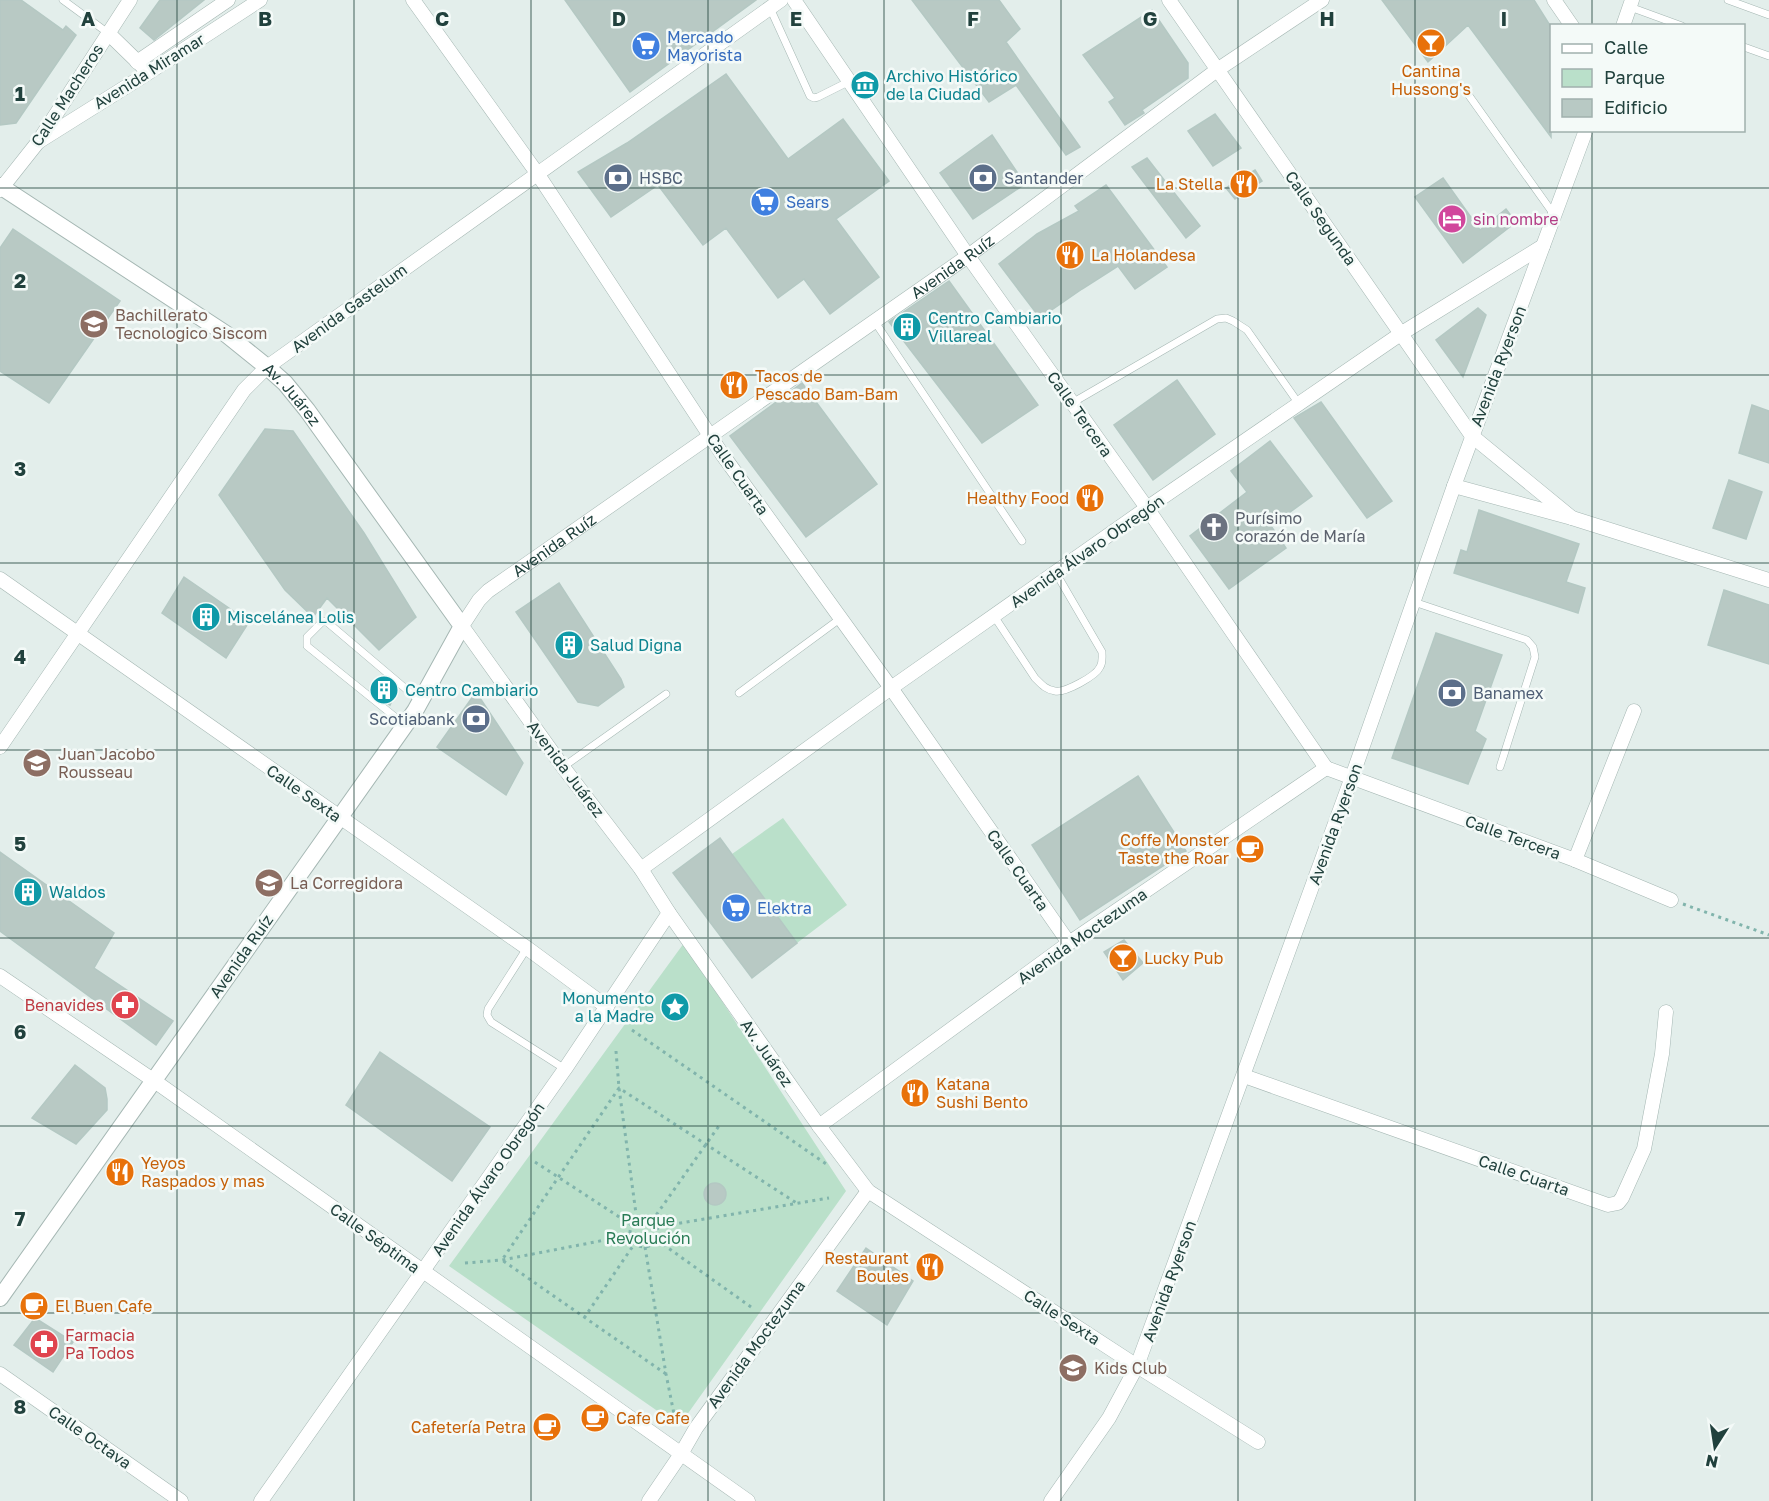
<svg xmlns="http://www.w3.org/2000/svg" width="1769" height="1501" font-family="'Golos Text',sans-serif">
	<rect width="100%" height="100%" fill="#e3eeeb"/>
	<path fill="#bae0ca" d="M783,818l64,87 -50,38 -65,-89z
		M684,943l162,248 -167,235 -230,-160z"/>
	<path fill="#b8c9c4" stroke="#b4c8c3" stroke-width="1.5" d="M0,0h21l42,30 3,-4 10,9 -60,88 -16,2z
		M160,0h44l-50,40 -14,-12z
		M565,0h191l-126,92z
		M912,0h87l21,29 -14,13 74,105 -14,8 -50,-70 -27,17z
		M1382,0h152l17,27v110l-83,-112 -40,37z
		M1152,10l36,53v15l-46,32 2,3 -19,12 -16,-23 6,-4 -32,-43z
		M726,74l62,85 55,-40 46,62 -53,38 43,58 -49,37 -26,-35 -26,19 -52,-70 -23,17 -45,-60 -47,32 -33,-45 49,-29z
		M1215,114l26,34 -28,18 -25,-35z
		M992,135l33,49 -52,35 -33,-46z
		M1147,158l53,68 -14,12 -54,-71z
		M1255,170l7,11 -27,18 -9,-11z
		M1443,178l37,52 26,-21 10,13 -53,41 -48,-66z
		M1106,185l61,82 -32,22 -17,-23 -36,23 -42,29 -41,-54 38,-30 42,-23 -4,-5z
		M13,229l107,72 -71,102 -49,-32v-123z
		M949,281l89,124 -56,38 -93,-121z
		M1478,308l8,7 -23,62 -27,-37z
		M1177,380l38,54 -62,46 -39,-55z
		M802,383l75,101 -71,53 -76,-101z
		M1321,402l71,99 -25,17 -73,-100z
		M1752,405l17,6v52l-30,-10z
		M265,429l28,2 71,102 52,84 -37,33 -52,-52 -14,19 -28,-27 -66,-95z
		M1270,441l42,55 -41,30 15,22 -57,41 -39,-53 57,-44 -16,-21z
		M1729,480l33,12 -16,47 -33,-11z
		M1479,510l100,34 -13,38 19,6 -7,25 -124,-40 7,-23 6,2z
		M184,577l65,45 -23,36 -64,-45z
		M559,583l62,96 3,8 -26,19 -20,-4 -62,-90z
		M1724,590l45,15v59l-61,-19z
		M1436,633l66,22 -27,76 11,8 -18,45 -76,-26z
		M379,678l18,11 -7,16 -19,-14z
		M476,692l47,71 -17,32 -69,-48z
		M1138,776l48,75 -106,69 -48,-75z
		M720,838l77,105 -45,35 -79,-105z
		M0,852l114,81 -20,35 79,53 -17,24 -156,-114z
		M1124,940l19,23 -20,17 -19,-28z
		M380,1052l110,75 -38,54 -106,-76z
		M75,1065l30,23 2,11v11l-31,34 -44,-26z
		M704 1194a11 11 0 1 1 22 0a11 11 0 1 1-22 0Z
		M866,1248l47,33 -26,44 -50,-34z
		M35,1318l38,24 -20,30 -39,-27z"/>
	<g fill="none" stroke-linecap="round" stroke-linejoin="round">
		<g stroke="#a5b7b3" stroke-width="8">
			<path id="service" d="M63,0l45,33
				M1728,0l41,15
				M1630,7l52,19
				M770,8l40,88 4,2 4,-1 30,-15
				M1744,47l25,9
				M1465,90l90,126
				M875,322l147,219
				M1072,403l145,-84 9,-1 7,3 14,9 52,74
				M1414,602l113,38 6,7 2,10 -35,110
				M994,616l41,62c6,6 11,12 20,13 10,2 41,-15 45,-24 3,-5 2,-10 2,-15l-46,-79
				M739,693l102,-75
				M405,725l-98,-79v-9l16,-16 4,1 92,78
				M563,767l103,-73
				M527,948l-39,61 -1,6 4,7 74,47"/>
		</g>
		<g stroke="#a5b7b3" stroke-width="15">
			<g id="minor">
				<path d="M413,0l124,173 185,281 169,234 178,255"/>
				<path d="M794,0l174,256 179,252 179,260"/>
				<path d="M1169,0l303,436 100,82"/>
				<path d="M1554,0l18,26"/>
				<path d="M1623,26l9,-26"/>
				<path d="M108,33l35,34"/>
				<path d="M137,62l91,-62"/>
				<path d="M38,142l110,-69 112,-73"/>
				<path d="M0,190l38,-48 92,-142"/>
				<path d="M1454,486l118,32 197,62"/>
				<path d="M0,579l527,369 80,59"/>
				<path d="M0,747l244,-357 23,-23 514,-367"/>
				<path d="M1326,768l249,92 96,40"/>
				<path d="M1575,860l59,-149"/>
				<path d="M641,869l250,-181 256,-180 255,-175 141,-87"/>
				<path d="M0,976l153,104 595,421"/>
				<path d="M1244,1076l364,129 10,-2 4,-5 22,-49 18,-95 4,-42"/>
				<path d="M819,1126l250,-183 257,-175"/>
				<path d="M0,1374l181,127"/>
				<path id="s1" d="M1258,1442l-121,-76 -269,-175 -49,-65 -150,-213 -28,-44 -78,-102 -101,-141 17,-26 9,-9 480,-335 249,-186 105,-70"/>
				<path d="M261,1501l304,-432 104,-156"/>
				<path d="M649,1501l32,-47 15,-26 172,-237"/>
				<path d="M1051,1501l58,-83 28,-52 215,-589 102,-291 132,-356"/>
			</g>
		</g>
		<g stroke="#a5b7b3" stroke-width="18">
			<g id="tertiary">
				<path id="s2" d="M0,186l226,148 41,33 18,16 22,27 155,216 -47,85 -415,587"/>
			</g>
		</g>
		<path stroke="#81b4ac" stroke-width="3" stroke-dasharray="3 4.5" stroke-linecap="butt" d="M1683,904l86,31
			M632,1030l197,136
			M616,1051l3,37 18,133
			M535,1162l98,64
			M630 1233a14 14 0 1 1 28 0a14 14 0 1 1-28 0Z
			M652,1221l69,-98
			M657,1227l172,-29
			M657,1240l94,67
			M645,1247l21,127 8,40 10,6
			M465,1263l37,-3 129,-25
			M584,1318l51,-75
			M666,1374l-164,-114 117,-172 179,116
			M667,1424l7,-10"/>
		<use href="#service" stroke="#fff" stroke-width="7"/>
		<use href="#minor" stroke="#fff" stroke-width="14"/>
		<use href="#tertiary" stroke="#fff" stroke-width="16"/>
	</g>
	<path fill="none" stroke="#21413d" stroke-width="1.5" stroke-opacity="0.55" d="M177,0v1501M354,0v1501M531,0v1501M708,0v1501M884,0v1501M1061,0v1501M1238,0v1501M1415,0v1501M1592,0v26M1592,130v1371M0,188h1769M0,375h1769M0,563h1769M0,750h1769M0,938h1769M0,1126h1769M0,1313h1769"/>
	<defs>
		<g id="bar-disc" transform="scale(1.5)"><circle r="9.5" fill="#e8710a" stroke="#f4faf8"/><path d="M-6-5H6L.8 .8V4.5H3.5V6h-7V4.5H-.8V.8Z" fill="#fff"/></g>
		<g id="supermarket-disc" transform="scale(1.5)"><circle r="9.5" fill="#3f7fe0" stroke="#f4faf8"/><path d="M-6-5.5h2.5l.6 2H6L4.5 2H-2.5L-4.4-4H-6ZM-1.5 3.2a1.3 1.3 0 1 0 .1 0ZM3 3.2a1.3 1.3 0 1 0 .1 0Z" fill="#fff"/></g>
		<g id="museum-disc" transform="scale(1.5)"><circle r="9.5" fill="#0f9aa8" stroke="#f4faf8"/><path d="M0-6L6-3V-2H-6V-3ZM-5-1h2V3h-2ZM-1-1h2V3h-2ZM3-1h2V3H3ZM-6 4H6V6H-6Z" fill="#fff"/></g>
		<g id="bank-disc" transform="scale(1.5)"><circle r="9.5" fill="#5c6f8a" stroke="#f4faf8"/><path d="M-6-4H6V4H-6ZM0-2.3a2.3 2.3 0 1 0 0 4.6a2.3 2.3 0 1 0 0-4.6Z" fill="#fff"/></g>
		<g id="restaurant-disc" transform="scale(1.5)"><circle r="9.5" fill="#e8710a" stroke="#f4faf8"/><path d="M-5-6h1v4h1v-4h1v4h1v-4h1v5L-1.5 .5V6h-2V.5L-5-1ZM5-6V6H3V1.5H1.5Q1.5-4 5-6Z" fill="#fff"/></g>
		<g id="hotel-disc" transform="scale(1.5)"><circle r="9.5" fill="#d1479c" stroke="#f4faf8"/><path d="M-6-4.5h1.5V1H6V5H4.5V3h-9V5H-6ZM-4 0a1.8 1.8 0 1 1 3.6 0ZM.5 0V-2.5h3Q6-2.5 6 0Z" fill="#fff"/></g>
		<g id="university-disc" transform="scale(1.5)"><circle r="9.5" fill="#8d6e63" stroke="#f4faf8"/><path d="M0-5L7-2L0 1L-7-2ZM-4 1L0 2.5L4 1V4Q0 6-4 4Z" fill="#fff"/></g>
		<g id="building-disc" transform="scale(1.5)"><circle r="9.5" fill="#0f9aa8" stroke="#f4faf8"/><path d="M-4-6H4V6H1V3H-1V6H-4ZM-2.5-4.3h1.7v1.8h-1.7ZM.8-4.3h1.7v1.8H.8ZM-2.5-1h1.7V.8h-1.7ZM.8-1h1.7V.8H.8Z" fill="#fff"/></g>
		<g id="church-disc" transform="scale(1.5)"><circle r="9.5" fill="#6b7280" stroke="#f4faf8"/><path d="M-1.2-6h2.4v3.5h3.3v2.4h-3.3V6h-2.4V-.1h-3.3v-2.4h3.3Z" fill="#fff"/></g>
		<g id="school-disc" transform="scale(1.5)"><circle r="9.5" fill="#8d6e63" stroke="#f4faf8"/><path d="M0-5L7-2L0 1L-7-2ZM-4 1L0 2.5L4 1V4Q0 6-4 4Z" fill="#fff"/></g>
		<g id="cafe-disc" transform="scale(1.5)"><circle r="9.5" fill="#e8710a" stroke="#f4faf8"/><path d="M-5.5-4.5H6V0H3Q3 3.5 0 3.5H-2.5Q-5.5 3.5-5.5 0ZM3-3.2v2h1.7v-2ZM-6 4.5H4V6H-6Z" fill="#fff"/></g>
		<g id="pharmacy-disc" transform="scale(1.5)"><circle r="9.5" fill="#e0444e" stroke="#f4faf8"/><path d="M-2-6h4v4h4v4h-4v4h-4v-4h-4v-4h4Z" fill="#fff"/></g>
		<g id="sight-disc" transform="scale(1.5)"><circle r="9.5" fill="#0f9aa8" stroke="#f4faf8"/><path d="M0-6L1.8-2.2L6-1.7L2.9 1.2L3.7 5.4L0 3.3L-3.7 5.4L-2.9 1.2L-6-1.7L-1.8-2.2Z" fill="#fff"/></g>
	</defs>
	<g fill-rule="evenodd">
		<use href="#bar-disc" x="1431" y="43"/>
		<use href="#supermarket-disc" x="646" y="46"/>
		<use href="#museum-disc" x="865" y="85"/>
		<use href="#bank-disc" x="618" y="178"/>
		<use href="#bank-disc" x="983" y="178"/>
		<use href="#restaurant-disc" x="1244" y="184"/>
		<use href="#supermarket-disc" x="765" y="202"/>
		<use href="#hotel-disc" x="1452" y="219"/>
		<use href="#restaurant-disc" x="1070" y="255"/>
		<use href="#university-disc" x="94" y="324"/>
		<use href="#building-disc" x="907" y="327"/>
		<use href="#restaurant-disc" x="734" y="385"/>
		<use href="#restaurant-disc" x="1090" y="498"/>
		<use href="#church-disc" x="1214" y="527"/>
		<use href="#building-disc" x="206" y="617"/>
		<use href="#building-disc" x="569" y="645"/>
		<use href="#building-disc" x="384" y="690"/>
		<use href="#bank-disc" x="1452" y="693"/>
		<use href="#bank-disc" x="476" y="719"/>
		<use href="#school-disc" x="37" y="763"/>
		<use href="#cafe-disc" x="1250" y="849"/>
		<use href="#school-disc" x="269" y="883"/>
		<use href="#building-disc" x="28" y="892"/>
		<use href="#supermarket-disc" x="736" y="908"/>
		<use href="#bar-disc" x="1123" y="958"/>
		<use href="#pharmacy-disc" x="125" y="1005"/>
		<use href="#sight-disc" x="675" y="1007"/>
		<use href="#restaurant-disc" x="915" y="1093"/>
		<use href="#restaurant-disc" x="120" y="1172"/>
		<use href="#restaurant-disc" x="930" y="1267"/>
		<use href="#cafe-disc" x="34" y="1306"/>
		<use href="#pharmacy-disc" x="44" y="1344"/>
		<use href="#school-disc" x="1073" y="1368"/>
		<use href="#cafe-disc" x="595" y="1418"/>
		<use href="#cafe-disc" x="547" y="1427"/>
	</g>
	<g text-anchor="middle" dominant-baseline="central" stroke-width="5" stroke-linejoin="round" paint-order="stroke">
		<g font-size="16" fill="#366cbe" stroke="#f4faf8" text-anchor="start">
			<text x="667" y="37">Mercado<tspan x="667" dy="18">Mayorista</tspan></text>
			<text x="786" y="202">Sears</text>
			<text x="757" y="908">Elektra</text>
		</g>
		<g font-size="16" fill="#21413d" stroke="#f4faf8">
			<text transform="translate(149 71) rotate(-32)">Avenida Miramar</text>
			<text transform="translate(67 95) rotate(-57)">Calle Macheros</text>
			<text transform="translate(1321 218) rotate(55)">Calle Segunda</text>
			<text stroke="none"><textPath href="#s1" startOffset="1770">Avenida Ruíz</textPath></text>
			<text transform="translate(349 308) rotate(-36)">Avenida Gastelum</text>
			<text transform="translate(1498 366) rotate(-69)">Avenida Ryerson</text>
			<text stroke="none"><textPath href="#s2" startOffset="360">Av. Juárez</textPath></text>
			<text transform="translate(1080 414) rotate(55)">Calle Tercera</text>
			<text transform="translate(738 474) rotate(55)">Calle Cuarta</text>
			<text stroke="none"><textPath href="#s1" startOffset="1284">Avenida Ruíz</textPath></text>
			<text transform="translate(1087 551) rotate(-35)">Avenida Álvaro Obregón</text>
			<text transform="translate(566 769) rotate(53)">Avenida Juárez</text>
			<text transform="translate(304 793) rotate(35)">Calle Sexta</text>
			<text transform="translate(1335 824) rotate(-70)">Avenida Ryerson</text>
			<text transform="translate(1513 837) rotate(20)">Calle Tercera</text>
			<text transform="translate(1018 870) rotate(55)">Calle Cuarta</text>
			<text transform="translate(1082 936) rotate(-35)">Avenida Moctezuma</text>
			<text transform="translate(241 956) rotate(-55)">Avenida Ruíz</text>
			<text transform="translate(767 1053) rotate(55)">Av. Juárez</text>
			<text transform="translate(1524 1175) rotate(19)">Calle Cuarta</text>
			<text transform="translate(488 1179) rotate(-55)">Avenida Álvaro Obregón</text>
			<text transform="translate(375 1238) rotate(36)">Calle Séptima</text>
			<text transform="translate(1169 1281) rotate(-70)">Avenida Ryerson</text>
			<text transform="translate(1062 1317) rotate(33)">Calle Sexta</text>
			<text transform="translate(756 1344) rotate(-54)">Avenida Moctezuma</text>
			<text transform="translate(90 1437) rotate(35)">Calle Octava</text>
		</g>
		<g font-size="16" fill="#c56008" stroke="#f4faf8" text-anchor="start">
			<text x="1431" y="71" text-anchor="middle">Cantina<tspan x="1431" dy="18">Hussong's</tspan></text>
			<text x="1223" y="184" text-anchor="end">La Stella</text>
			<text x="1091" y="255">La Holandesa</text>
			<text x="755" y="376">Tacos de<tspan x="755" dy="18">Pescado Bam-Bam</tspan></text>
			<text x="1069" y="498" text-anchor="end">Healthy Food</text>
			<text x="1229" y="840" text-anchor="end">Coffe Monster<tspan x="1229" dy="18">Taste the Roar</tspan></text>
			<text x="1144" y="958">Lucky Pub</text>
			<text x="936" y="1084">Katana<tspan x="936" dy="18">Sushi Bento</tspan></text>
			<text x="141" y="1163">Yeyos<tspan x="141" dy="18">Raspados y mas</tspan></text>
			<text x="909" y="1258" text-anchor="end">Restaurant<tspan x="909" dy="18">Boules</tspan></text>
			<text x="55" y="1306">El Buen Cafe</text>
			<text x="616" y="1418">Cafe Cafe</text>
			<text x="526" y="1427" text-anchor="end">Cafetería Petra</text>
		</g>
		<g font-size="16" fill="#0d838f" stroke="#f4faf8" text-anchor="start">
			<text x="886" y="76">Archivo Histórico<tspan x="886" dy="18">de la Ciudad</tspan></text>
			<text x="928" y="318">Centro Cambiario<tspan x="928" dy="18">Villareal</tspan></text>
			<text x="227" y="617">Miscelánea Lolis</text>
			<text x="590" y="645">Salud Digna</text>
			<text x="405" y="690">Centro Cambiario</text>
			<text x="49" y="892">Waldos</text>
			<text x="654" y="998" text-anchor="end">Monumento<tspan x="654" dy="18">a la Madre</tspan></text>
		</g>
		<g font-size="16" fill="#4e5e75" stroke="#f4faf8" text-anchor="start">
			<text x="639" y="178">HSBC</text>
			<text x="1004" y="178">Santander</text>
			<text x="1473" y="693">Banamex</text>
			<text x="455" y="719" text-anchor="end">Scotiabank</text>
		</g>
		<g font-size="16" fill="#b23c85" stroke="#f4faf8" text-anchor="start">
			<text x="1473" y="219">sin nombre</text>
		</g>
		<g font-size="16" fill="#785e54" stroke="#f4faf8" text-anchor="start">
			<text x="115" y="315">Bachillerato<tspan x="115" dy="18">Tecnologico Siscom</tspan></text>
			<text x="58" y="754">Juan Jacobo<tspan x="58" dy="18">Rousseau</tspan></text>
			<text x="290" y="883">La Corregidora</text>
			<text x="1094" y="1368">Kids Club</text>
		</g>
		<g font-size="16" fill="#5b616d" stroke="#f4faf8" text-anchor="start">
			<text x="1235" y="518">Purísimo<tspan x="1235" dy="18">corazón de María</tspan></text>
		</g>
		<g font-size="16" fill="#be3a42" stroke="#f4faf8" text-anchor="end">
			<text x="104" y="1005">Benavides</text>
			<text x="65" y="1335" text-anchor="start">Farmacia<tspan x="65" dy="18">Pa Todos</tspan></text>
		</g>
		<g font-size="16" fill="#287b55" stroke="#f4faf8">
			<text x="648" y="1220">Parque<tspan x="648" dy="18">Revolución</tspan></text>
		</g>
	</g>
	<g font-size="20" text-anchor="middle" font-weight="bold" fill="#21413d" stroke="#f4faf8" stroke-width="5" stroke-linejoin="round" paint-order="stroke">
		<text x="88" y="26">A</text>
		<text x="265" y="26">B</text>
		<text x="442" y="26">C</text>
		<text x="619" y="26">D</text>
		<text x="796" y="26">E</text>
		<text x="973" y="26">F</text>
		<text x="1150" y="26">G</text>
		<text x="1327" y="26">H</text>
		<text x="1504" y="26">I</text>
		<text x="20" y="101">1</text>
		<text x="20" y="288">2</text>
		<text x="20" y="476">3</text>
		<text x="20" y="664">4</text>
		<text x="20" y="851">5</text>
		<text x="20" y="1039">6</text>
		<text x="20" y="1226">7</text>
		<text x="20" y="1414">8</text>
	</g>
	<rect x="1550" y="24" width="195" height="108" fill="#f4faf8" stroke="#a0b0ad" stroke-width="1.5"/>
	<rect x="1562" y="44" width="30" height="9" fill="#ffffff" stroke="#a0b0ad" stroke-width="1.5"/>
	<text x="1604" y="54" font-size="18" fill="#21413d">Calle</text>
	<rect x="1562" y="69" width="30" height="18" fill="#bae0ca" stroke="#a0b0ad" stroke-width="1.5"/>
	<text x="1604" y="84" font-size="18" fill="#21413d">Parque</text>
	<rect x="1562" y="99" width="30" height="18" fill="#b8c9c4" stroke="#a0b0ad" stroke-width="1.5"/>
	<text x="1604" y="114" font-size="18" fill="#21413d">Edificio</text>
	<g transform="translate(1715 1447) rotate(192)" stroke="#f4faf8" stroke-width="4.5" paint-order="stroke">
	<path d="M0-4.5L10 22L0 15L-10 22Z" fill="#21413d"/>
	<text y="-9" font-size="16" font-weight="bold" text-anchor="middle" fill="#21413d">N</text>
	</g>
</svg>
